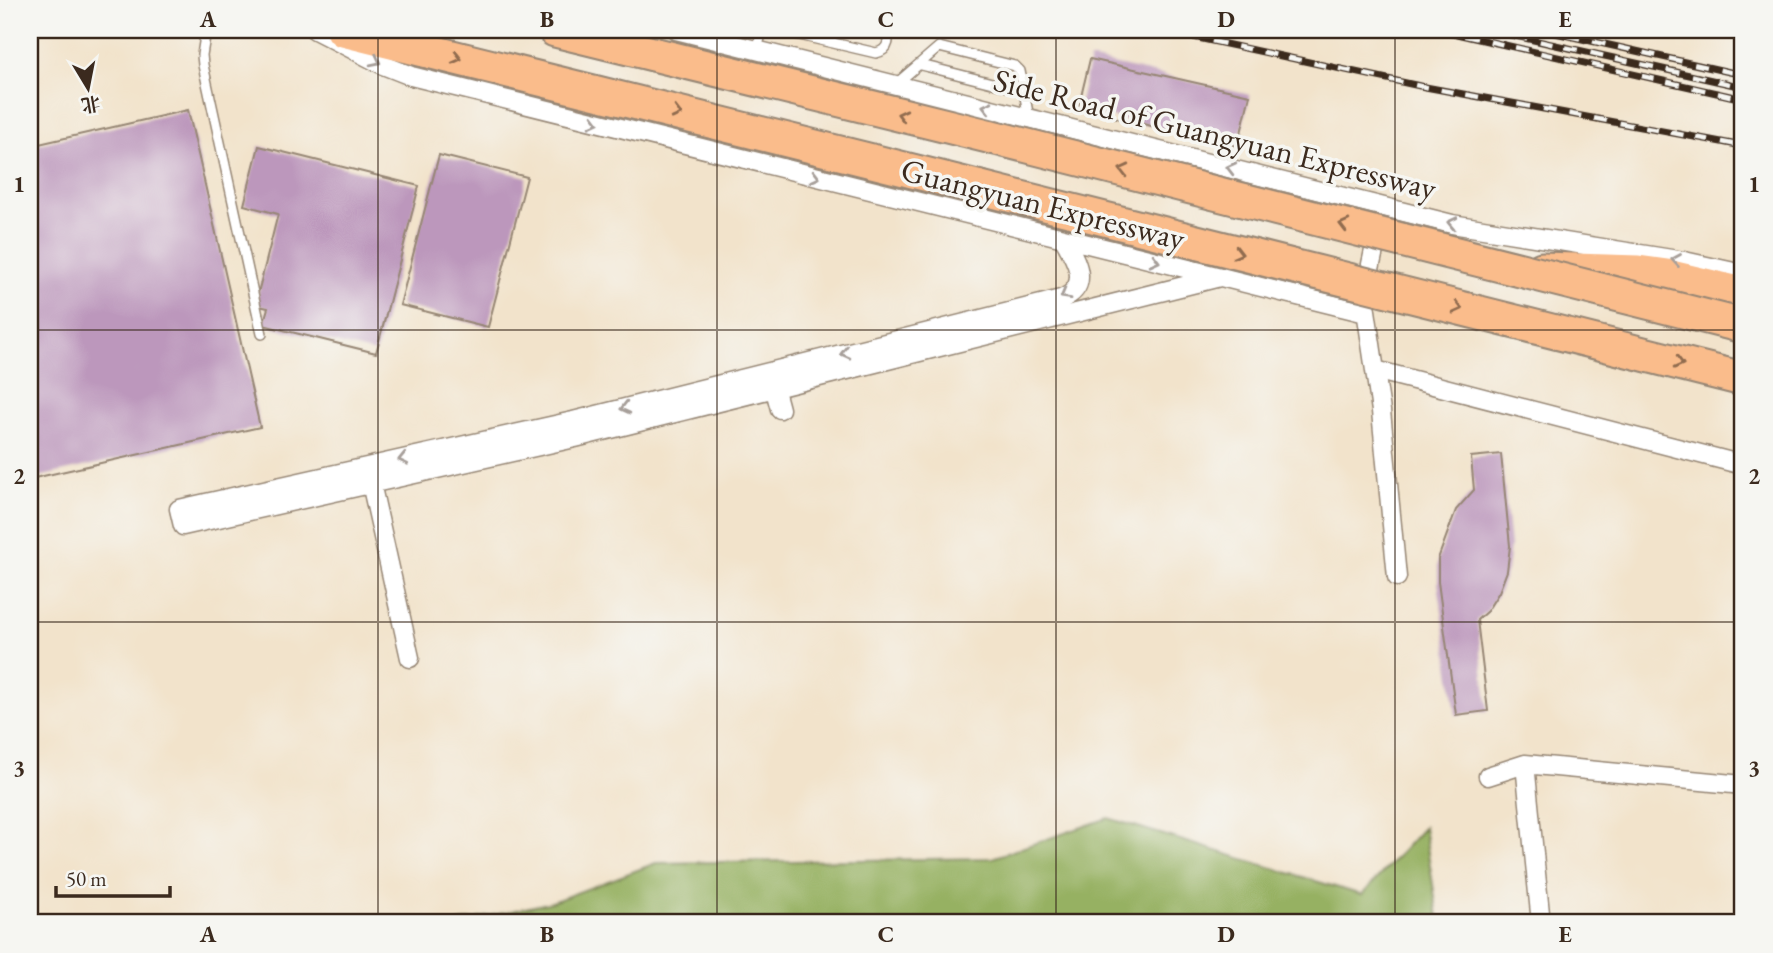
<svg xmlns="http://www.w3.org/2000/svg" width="1773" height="953" font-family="'EB Garamond','Noto Serif SC',serif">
	<rect width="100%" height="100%" fill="#f6f6f2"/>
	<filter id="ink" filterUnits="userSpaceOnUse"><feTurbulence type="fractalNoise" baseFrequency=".0143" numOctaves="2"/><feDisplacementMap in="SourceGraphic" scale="14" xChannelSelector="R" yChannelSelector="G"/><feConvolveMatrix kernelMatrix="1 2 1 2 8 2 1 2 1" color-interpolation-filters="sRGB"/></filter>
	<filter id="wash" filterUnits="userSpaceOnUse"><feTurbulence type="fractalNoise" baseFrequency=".00686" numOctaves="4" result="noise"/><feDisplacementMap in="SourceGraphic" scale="28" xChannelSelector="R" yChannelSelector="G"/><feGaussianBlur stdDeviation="1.57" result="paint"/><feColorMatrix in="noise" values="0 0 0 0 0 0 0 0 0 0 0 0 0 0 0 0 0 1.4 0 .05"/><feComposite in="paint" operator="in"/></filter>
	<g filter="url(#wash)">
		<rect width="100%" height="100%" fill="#f2e3cb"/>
		<path fill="#96b162" stroke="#686e40" stroke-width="2" d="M1108,818l254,77 62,-68 15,96h-981l94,-21 104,-39 336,-5z"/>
		<g id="blocks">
			<path fill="#bc97bc" d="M1090,59l160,36 -12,51 -160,-37z
				M188,110l72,317 -230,52v-333z
				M259,146l160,40 -43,167 -113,-28 5,-17 -13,-3 23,-91 -34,-9z
				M439,155l88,22 -39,150 -88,-22z
				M1501,454l9,92 -3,25 -8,21 -12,19 -10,9 11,91 -32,4 -18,-133v-23l18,-49 18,-20 -3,-33z"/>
		</g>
	</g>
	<g filter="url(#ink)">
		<use href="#blocks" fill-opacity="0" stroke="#968674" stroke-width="2"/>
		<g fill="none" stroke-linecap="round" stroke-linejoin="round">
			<g stroke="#968674" stroke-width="12">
				<path id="lane" d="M206,30l-4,25 1,10 59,269
					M778,30l98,23c13,-3 16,-15 6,-23
					M757,50l5,-20
					M921,65l103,26
					M896,84l43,-37 76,19 5,5 9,47"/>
			</g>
			<g stroke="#968674" stroke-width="21">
				<path id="street" d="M315,30l68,35 28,11 955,237
					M676,30l776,194 232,37 59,13
					M1379,227l-15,70 17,114 16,166
					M1063,238c12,20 30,48 -2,61l-488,122 -394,88 4,17 392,-88 645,-161
					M1375,370l368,95
					M772,379l8,30
					M369,474l41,184
					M1525,764l16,159
					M1488,776l37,-12 218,21"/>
			</g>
			<g stroke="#968674" stroke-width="37">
				<path id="highway" d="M343,30l638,158
					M555,30l437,107
					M1542,269l96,3 29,4 76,18"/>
			</g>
			<use href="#lane" stroke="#fff" stroke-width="9"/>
			<use href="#street" stroke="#fff" stroke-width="18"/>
			<use href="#highway" stroke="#fabc8b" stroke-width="33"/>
			<g stroke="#3b2a1e" stroke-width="7">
				<path id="rail" d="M1161,30l259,56 323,60
					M1439,30l304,69
					M1489,30l254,57
					M1542,30l201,45"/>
			</g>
			<use href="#rail" stroke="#f6f6f2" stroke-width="4.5" stroke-dasharray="13" stroke-linecap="butt"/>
			<g stroke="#968674" stroke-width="37" stroke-linecap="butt">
				<path id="highway-bridge" d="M992,137l751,189
					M981,188l762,191"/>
			</g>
			<use href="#highway-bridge" stroke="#fabc8b" stroke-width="33"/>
		</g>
		<defs><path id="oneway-chevron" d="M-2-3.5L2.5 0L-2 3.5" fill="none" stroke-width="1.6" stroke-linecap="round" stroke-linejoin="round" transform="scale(1.75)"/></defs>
		<g stroke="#916c4f">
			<use href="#oneway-chevron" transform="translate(457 58) rotate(14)"/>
			<use href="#oneway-chevron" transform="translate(677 113) rotate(14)"/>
			<use href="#oneway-chevron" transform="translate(902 115) rotate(-166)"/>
			<use href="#oneway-chevron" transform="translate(1124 170) rotate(-166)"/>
			<use href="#oneway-chevron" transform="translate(1344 225) rotate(-166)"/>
			<use href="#oneway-chevron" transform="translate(1238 253) rotate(14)"/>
			<use href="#oneway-chevron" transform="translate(1458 308) rotate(14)"/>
			<use href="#oneway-chevron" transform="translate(1679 363) rotate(14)"/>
		</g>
		<g stroke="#a79f9a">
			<use href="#oneway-chevron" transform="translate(376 61) rotate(27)"/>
			<use href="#oneway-chevron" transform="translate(987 107) rotate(-166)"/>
			<use href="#oneway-chevron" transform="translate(594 122) rotate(14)"/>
			<use href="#oneway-chevron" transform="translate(1231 168) rotate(-166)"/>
			<use href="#oneway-chevron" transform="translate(815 177) rotate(14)"/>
			<use href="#oneway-chevron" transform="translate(1452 223) rotate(-167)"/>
			<use href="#oneway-chevron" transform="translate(1676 260) rotate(-170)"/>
			<use href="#oneway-chevron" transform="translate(1155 261) rotate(14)"/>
			<use href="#oneway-chevron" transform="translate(1065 295) rotate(151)"/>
			<use href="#oneway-chevron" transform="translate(845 353) rotate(166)"/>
			<use href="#oneway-chevron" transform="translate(625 408) rotate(166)"/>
			<use href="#oneway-chevron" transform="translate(403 459) rotate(167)"/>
		</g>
	</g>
	<path fill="none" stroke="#3b2a1e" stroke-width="2" stroke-opacity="0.55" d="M378,30v893M717,30v893M1056,30v893M1395,30v893M30,330h1713M30,622h1713"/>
	<g text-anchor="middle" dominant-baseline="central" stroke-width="7" stroke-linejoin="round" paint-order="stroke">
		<g font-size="32" fill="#3b2a1e" stroke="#f6f6f2">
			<text transform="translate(1215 134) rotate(14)">Side Road of Guangyuan Expressway</text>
			<text transform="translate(1043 204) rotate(14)">Guangyuan Expressway</text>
		</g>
	</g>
	<rect width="1773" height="953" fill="none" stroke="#f6f6f2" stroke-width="77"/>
	<g transform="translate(88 88) rotate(170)" stroke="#f6f6f2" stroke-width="5" paint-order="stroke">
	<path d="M0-5L12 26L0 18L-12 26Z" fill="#3b2a1e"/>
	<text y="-10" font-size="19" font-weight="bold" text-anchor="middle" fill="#3b2a1e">北</text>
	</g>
	<path d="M56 886v10h114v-10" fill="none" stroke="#3b2a1e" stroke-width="3.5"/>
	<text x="66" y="886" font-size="21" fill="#3b2a1e" stroke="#f6f6f2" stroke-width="5" paint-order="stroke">50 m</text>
	<rect x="38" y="38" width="1696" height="876" fill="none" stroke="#3b2a1e" stroke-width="2.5"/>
	<g font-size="23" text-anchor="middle" font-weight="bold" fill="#3b2a1e">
		<text x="208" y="27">A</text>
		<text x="547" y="27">B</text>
		<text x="886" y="27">C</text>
		<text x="1226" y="27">D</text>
		<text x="1565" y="27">E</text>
		<text x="19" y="192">1</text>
		<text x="1754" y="192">1</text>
		<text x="19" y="484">2</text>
		<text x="1754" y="484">2</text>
		<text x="19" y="776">3</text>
		<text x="1754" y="776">3</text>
		<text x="208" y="942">A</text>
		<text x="547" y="942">B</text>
		<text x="886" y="942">C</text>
		<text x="1226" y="942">D</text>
		<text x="1565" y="942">E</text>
	</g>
</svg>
